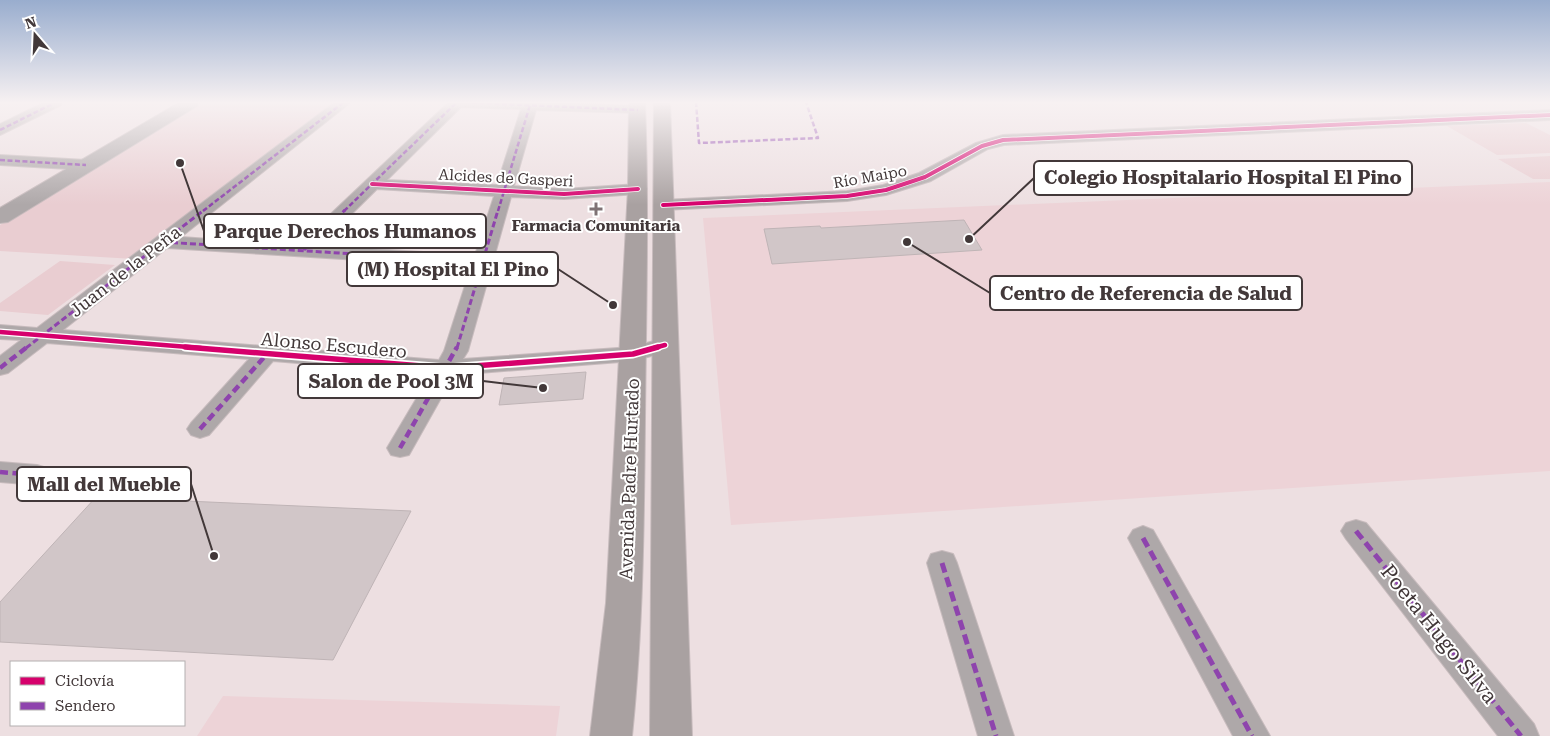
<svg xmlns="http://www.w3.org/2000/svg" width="1550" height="736" font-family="'Roboto Serif',serif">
	<rect width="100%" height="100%" fill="#eddfe1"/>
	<path fill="#edd3d7" d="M1550,182v289l-819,54 -28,-307z
		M223,696l337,10 -4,30h-359z"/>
	<path fill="#e9cdd1" d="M201,102h139l-206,157 -134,-8v-26z
		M1526,123l24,12v18l-53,2 -50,-29z
		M1550,156v23h-17l-35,-20z
		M60,261l55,4 -67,50 -48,-4v-8z"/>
	<path fill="#d1c6c8" stroke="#bfb4b6" d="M964,220l18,30 -210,14 -8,-35 56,-3 1,2z
		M586,372l-3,27 -84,6 5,-27z
		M96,497l315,14 -78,149 -333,-18v-40z"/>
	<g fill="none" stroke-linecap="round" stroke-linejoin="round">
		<g stroke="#c7bbbd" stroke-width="2">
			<path id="minor" d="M45,102h18l-2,3 -61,30v-11z
				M335,102h16l-170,135 117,8 151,-143h98l91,4 5,1 2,3 -2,3 -107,-3 -22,76 50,3 74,-5 6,1 3,4 -3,4 -6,1 -74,5 -53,-2 -43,154 -5,8 169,-12 33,-9 8,2 3,5 -3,5 -40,11 -179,14 -45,80 -9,2 -9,-2 -4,-7 44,-74 -158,-13 -64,74 -9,3 -9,-3 -4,-6 4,-6 58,-64 -202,-16 -39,30 -8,2v-19l21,-16 -21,-1v-14l37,3zM461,107l60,2 -24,76 -110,-5zM377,189l117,7 -19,59 -156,-9zM167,248l304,19 -27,84 -5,9 -376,-30z
				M1550,110v10l-546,25 -16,4 -57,32 -45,14 -39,6 -184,9 -6,-1 -3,-4 3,-4 6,-1 184,-9 36,-6 36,-12 57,-30 27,-8z
				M0,155l86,5 6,1 2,4 -2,4 -6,1 -86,-5z
				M0,462l37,3 10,3 4,7 -4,7 -10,3 -37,-3z
				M1356,520l10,3 168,201 5,12h-41l-152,-197 -5,-8 5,-8z
				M1143,526l10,4 117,206h-37l-105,-198 5,-8z
				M942,551l11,3 4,9 57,173h-36l-51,-173 4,-9z"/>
		</g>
		<g stroke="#c7bbbd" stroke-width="2">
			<path id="tertiary" d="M180,102h19l-2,4 -189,116 -8,1v-15z"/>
		</g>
		<g stroke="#c7bbbd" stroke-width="2">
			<path id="primary" d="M629,102h16c4,106 1,211 0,317 -1,106 -2,211 -13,317h-42l16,-133 22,-414z
				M654,102h16l22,634h-42z"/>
		</g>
		<use href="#minor" fill="#aea8a9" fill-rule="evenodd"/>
		<use href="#tertiary" fill="#aea8a9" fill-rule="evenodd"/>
		<use href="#primary" fill="#a9a1a1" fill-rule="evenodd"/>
		<path stroke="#8e44ad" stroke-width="2.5" stroke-dasharray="5 2.5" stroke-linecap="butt" d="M457,102l181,8
			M696,102l3,41 119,-5 -12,-36
			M0,130l56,-28
			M0,160l86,5
			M203,211l141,-109
			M344,211l113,-109
			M498,211l32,-106"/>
		<path stroke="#8e44ad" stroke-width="3" stroke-dasharray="6 3" stroke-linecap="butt" d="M163,242l320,20
			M304,250l41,-40
			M26,348l178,-138
			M457,348l41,-138"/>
		<path stroke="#8e44ad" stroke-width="4.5" stroke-dasharray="8 4.5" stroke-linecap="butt" d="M0,368l27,-21
			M200,429l67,-75
			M400,448l57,-101
			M0,472l37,3"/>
		<path stroke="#8e44ad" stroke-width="5" stroke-dasharray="10 5" stroke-linecap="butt" d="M1356,531l165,205
			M1143,538l109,198
			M942,563l54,173"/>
		<g stroke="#fff" stroke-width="5.5">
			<path id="cycleway-far2" d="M372,184l192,10 74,-5
				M663,205l184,-9 39,-6 39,-13 57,-31 21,-6 547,-25"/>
		</g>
		<g stroke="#fff" stroke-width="7">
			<path id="cycleway-far1" d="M0,332l201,16
				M654,348l11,-3"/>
		</g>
		<g stroke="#fff" stroke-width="9">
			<path id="cycleway" d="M185,347l262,21 186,-14 25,-7"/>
		</g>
		<use href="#cycleway-far2" stroke="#d6006c" stroke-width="4"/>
		<use href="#cycleway-far1" stroke="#d6006c" stroke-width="4.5"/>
		<use href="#cycleway" stroke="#d6006c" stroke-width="5.5"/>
	</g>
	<linearGradient id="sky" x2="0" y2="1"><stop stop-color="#99adce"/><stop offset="0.5" stop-color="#f7f1f2"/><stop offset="1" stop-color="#f7f1f2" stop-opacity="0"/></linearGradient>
	<rect width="1550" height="205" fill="url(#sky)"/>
	<path fill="#7e7274" stroke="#fff" stroke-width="2" d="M593.5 201.5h5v5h5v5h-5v5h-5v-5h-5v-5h5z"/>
	<g text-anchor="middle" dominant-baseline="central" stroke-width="4" stroke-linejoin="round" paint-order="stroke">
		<g font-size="15" fill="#423839" stroke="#fff">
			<text transform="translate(870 177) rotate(-10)">Río Maipo</text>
			<text transform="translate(506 178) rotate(3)">Alcides de Gasperi</text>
		</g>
		<g font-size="15" font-weight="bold" fill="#423839" stroke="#fff">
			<text x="596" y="226">Farmacia Comunitaria</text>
		</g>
		<g font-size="18" fill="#423839" stroke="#fff">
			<text transform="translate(125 271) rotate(-38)">Juan de la Peña</text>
			<text transform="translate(334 345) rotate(5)">Alonso Escudero</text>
			<text transform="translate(629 479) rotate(-88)">Avenida Padre Hurtado</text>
		</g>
		<g font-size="21" fill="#423839" stroke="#fff">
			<text transform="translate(1439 634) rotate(51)">Poeta Hugo Silva</text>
		</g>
	</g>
	<path fill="none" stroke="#423839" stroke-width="2" d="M969 239L1034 178M180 163L204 231M613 305L558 269M907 242L990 293M543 388L483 381M214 556L191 484"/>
	<g fill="#423839" stroke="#fff" stroke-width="2">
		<circle cx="969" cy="239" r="5"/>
		<circle cx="180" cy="163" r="5"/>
		<circle cx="613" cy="305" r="5"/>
		<circle cx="907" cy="242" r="5"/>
		<circle cx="543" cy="388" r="5"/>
		<circle cx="214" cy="556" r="5"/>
	</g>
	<g fill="#fff" stroke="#423839" stroke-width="2">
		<rect x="1034" y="161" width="378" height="34" rx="5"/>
		<rect x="204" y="214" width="282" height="34" rx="5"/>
		<rect x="347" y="252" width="211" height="34" rx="5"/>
		<rect x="990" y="276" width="312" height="34" rx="5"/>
		<rect x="298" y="364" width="185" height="34" rx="5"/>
		<rect x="17" y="467" width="174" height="34" rx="5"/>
	</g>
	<g font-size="19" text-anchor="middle" font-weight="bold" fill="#423839">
		<text x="1223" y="184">Colegio Hospitalario Hospital El Pino</text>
		<text x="345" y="238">Parque Derechos Humanos</text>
		<text x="453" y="276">(M) Hospital El Pino</text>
		<text x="1146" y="300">Centro de Referencia de Salud</text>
		<text x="391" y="388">Salon de Pool 3M</text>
		<text x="104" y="491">Mall del Mueble</text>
	</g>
	<rect x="10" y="661" width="175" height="65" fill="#ffffff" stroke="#b3afb0"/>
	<rect x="20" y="677" width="25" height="8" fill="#d6006c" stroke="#b3afb0"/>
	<text x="55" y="686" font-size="15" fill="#423839">Ciclovía</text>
	<rect x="20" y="702" width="25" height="8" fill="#8e44ad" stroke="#b3afb0"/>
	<text x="55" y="711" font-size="15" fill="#423839">Sendero</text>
	<g transform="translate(35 35) rotate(341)" stroke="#ffffff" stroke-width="4" paint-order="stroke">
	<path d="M0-4L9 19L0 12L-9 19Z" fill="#423839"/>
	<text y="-8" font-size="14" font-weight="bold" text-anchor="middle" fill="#423839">N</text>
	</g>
</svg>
